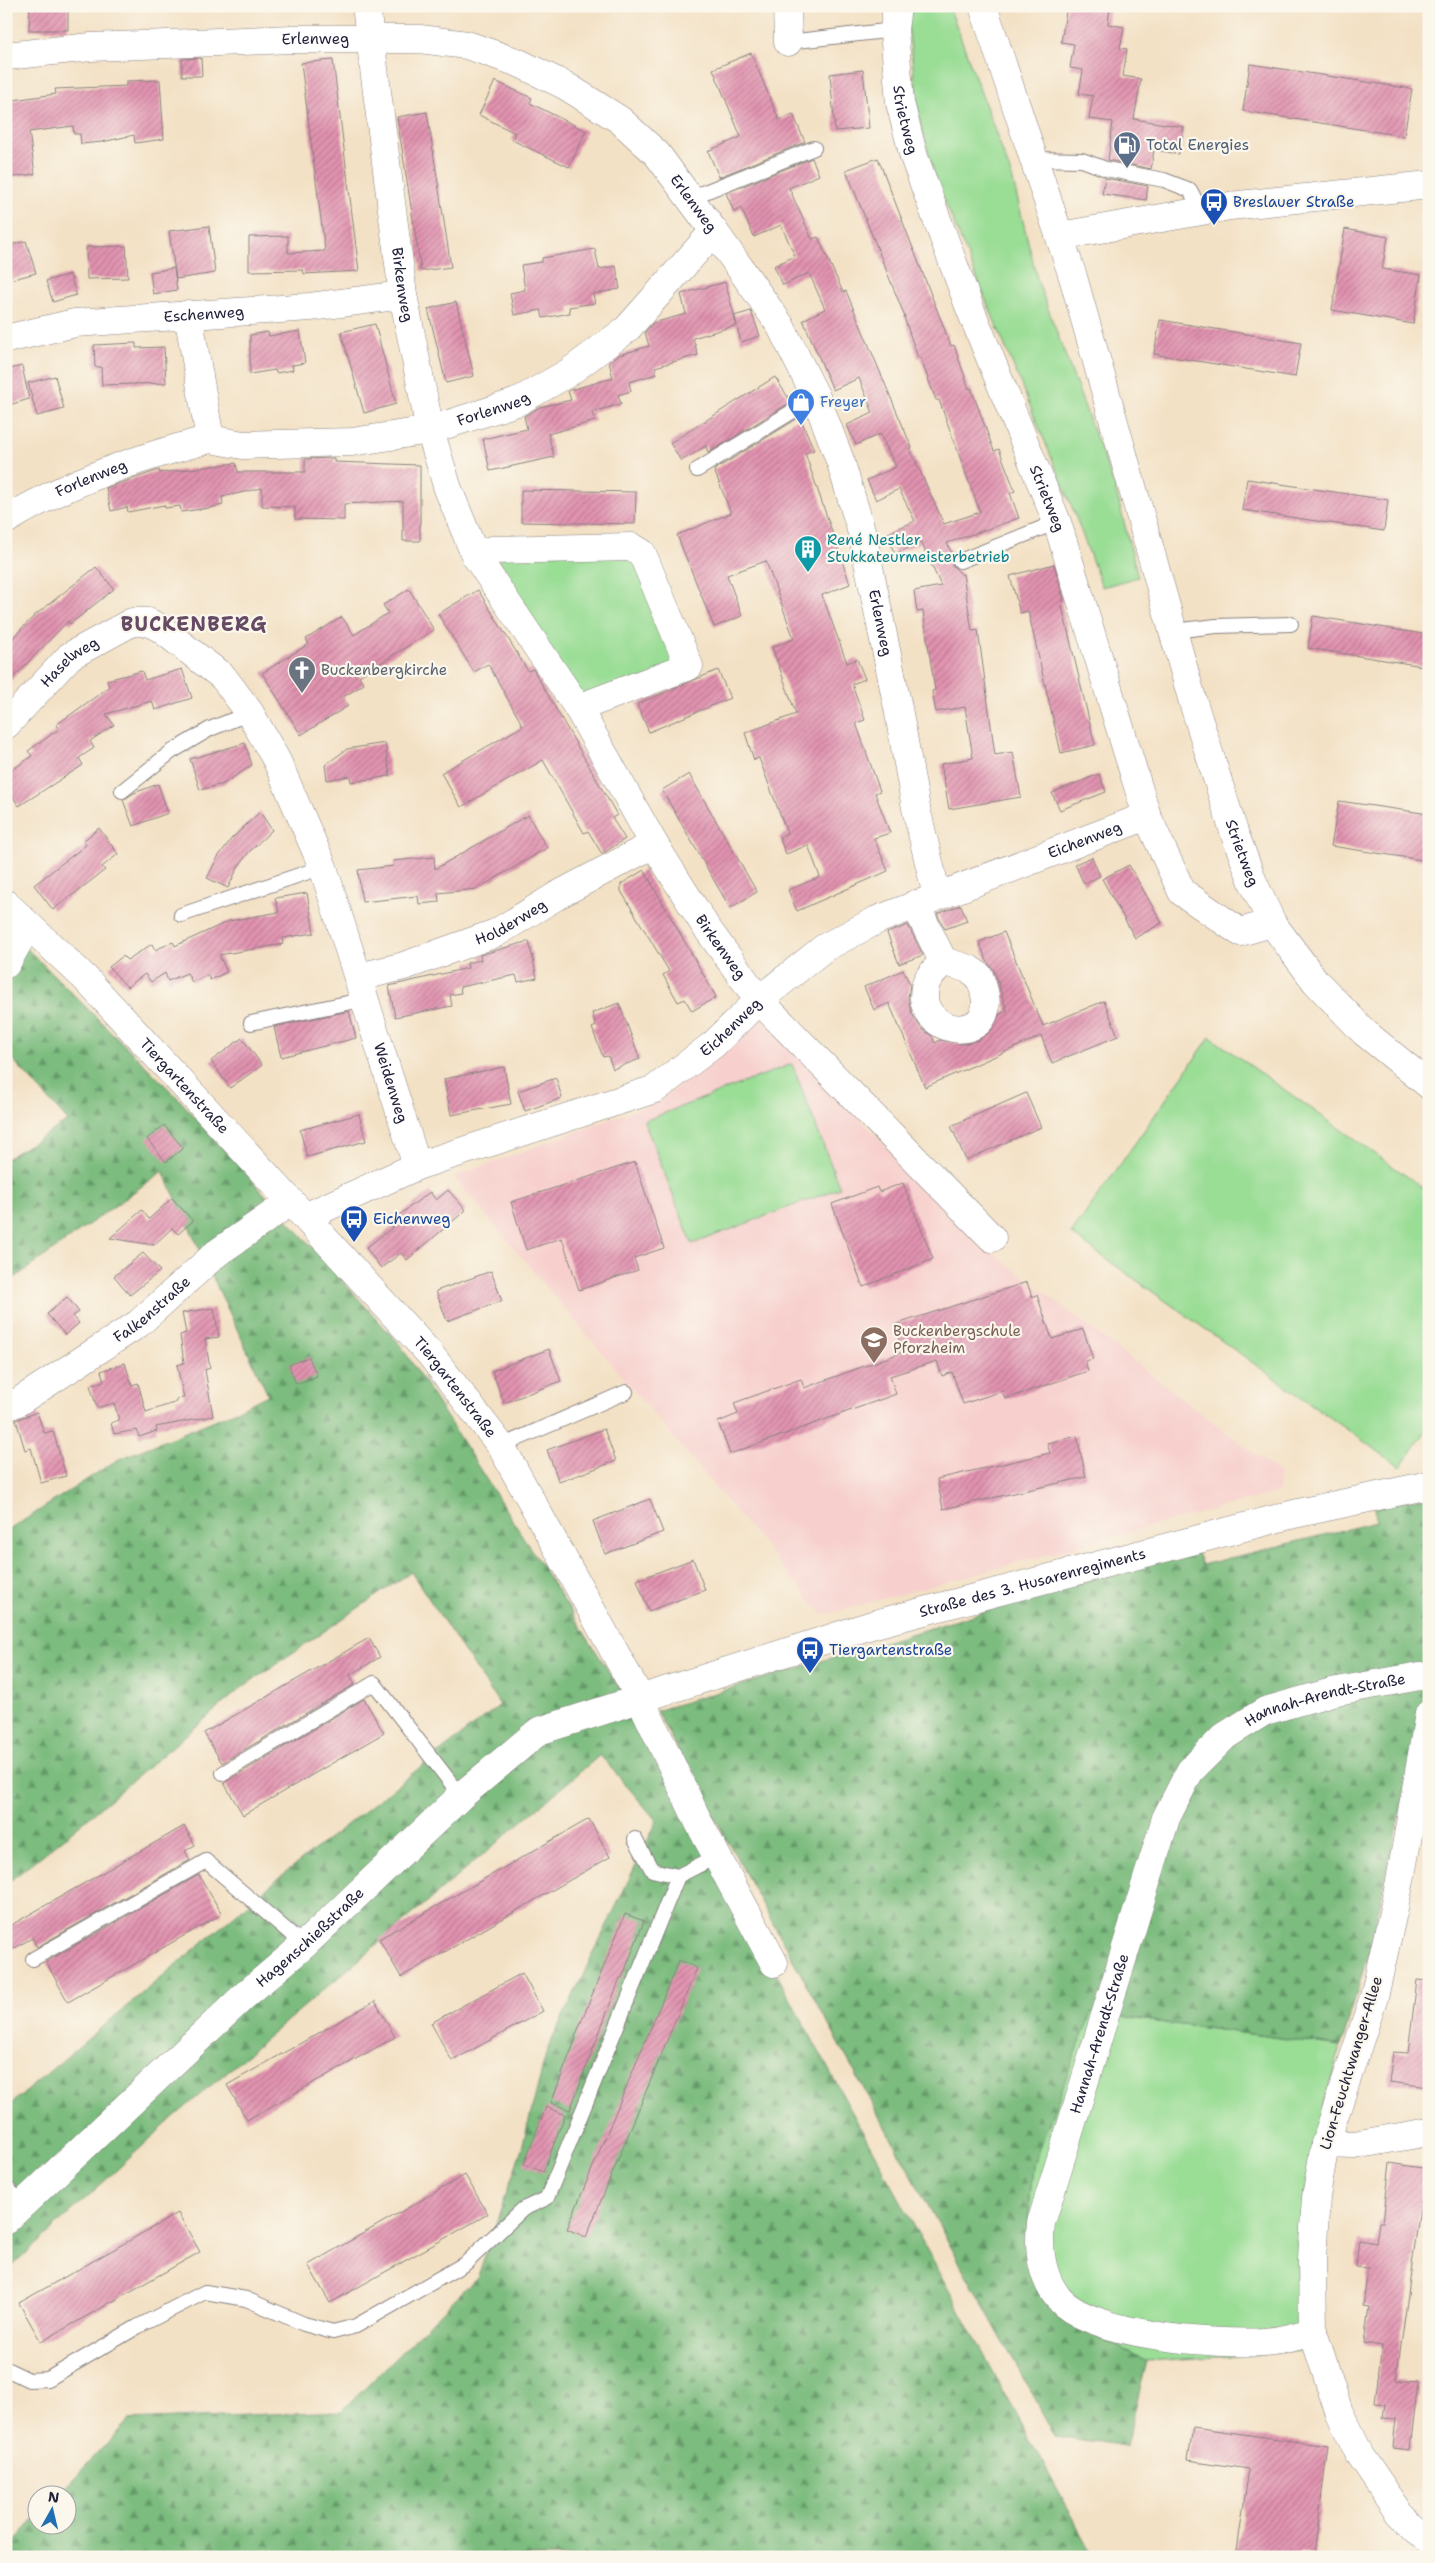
<svg xmlns="http://www.w3.org/2000/svg" width="1435" height="2563" font-family="'Shantell Sans',sans-serif">
	<defs>
		<pattern id="forest-firs" width="22" height="20" patternUnits="userSpaceOnUse" patternTransform="scale(1.25)"><rect width="22" height="20" fill="#7bbc7e"/><path d="M5 1l3.5 6h-7zM16 11l3.5 6h-7z" fill="#649868"/></pattern>
		<pattern id="building-hatch" width="6" height="6" patternUnits="userSpaceOnUse" patternTransform="scale(1.25)"><rect width="6" height="6" fill="#e293b0"/><path d="M-1 1l2-2M0 6l6-6M5 7l2-2" fill="none" stroke="#b77890"/></pattern>
	</defs>
	<rect width="100%" height="100%" fill="#fbf7ec"/>
	<filter id="ink" filterUnits="userSpaceOnUse"><feTurbulence type="fractalNoise" baseFrequency=".02" numOctaves="2"/><feDisplacementMap in="SourceGraphic" scale="10" xChannelSelector="R" yChannelSelector="G"/><feConvolveMatrix kernelMatrix="1 2 1 2 8 2 1 2 1" color-interpolation-filters="sRGB"/></filter>
	<filter id="wash" filterUnits="userSpaceOnUse"><feTurbulence type="fractalNoise" baseFrequency=".0096" numOctaves="4" result="noise"/><feDisplacementMap in="SourceGraphic" scale="20" xChannelSelector="R" yChannelSelector="G"/><feGaussianBlur stdDeviation="1.12" result="paint"/><feColorMatrix in="noise" values="0 0 0 0 0 0 0 0 0 0 0 0 0 0 0 0 0 1.4 0 .05"/><feComposite in="paint" operator="in"/></filter>
	<g filter="url(#wash)">
		<rect width="100%" height="100%" fill="#f3e1c5"/>
		<path fill="#f7d0cd" d="M758,1017l239,239 281,216 1,20 -456,123 -369,-438 206,-76z"/>
		<path fill="#9add95" stroke="#5e8068" d="M908,6h41l63,171 26,105 78,209 22,86 -36,10 -30,-80 -136,-327 -17,-63 -12,-99z
			M632,548l55,117 -107,36 -83,-144z
			M1210,1037l219,155v235l-29,40 -329,-233z
			M792,1064l48,124 -148,56 -48,-123z
			M1090,2013l251,33c-7,26 -17,53 -23,80 -18,74 -23,151 -18,226l-153,9 -69,-34 -51,-94 6,-69z"/>
		<path fill="url(#forest-firs)" stroke="#4e6f5c" d="M6,928l171,169 224,249 230,360 463,851h-1088v-7l31,-33 1,9h30v-30l-10,-1 71,-75 213,-9 136,-135 44,-128 25,-98 110,-229 -57,-66 -425,361 -169,156v-164l279,-235 215,-168 -89,-133 -167,114 -179,151 -59,47v-352l111,-72 115,-47 36,-18 -105,-224 -157,113v-125l62,-38 -62,-69z
			M1429,1496v185l-57,259 -31,106 -250,-33 -58,151 -6,69 51,94 69,34 -21,85 -71,-10 -399,-725 539,-163 7,17 174,-43 -1,-16z"/>
		<g id="blocks">
			<path fill="url(#building-hatch)" d="M30,6h38v24h-39z
				M1067,6h43l-2,18 16,3 -4,21 7,1 -4,27 18,3 -7,40 50,8 -5,27 -25,-4 -3,19 -43,-9 5,-38 -24,-3 4,-23 -14,-2 4,-24 -13,-2 4,-24 -13,-2z
				M751,53l28,67 14,-6 12,28 -86,35 -11,-26 33,-14 -28,-68z
				M201,58l1,18h-20v-17z
				M333,60l26,211 -55,3 -1,-4 -54,1v-34l39,-1v17l37,-2 -24,-188z
				M1250,64l162,25 -8,47 -161,-25z
				M863,70l6,58 -34,3 -5,-57z
				M160,80l4,59 -29,4 -1,-8 -32,7 -21,2 -1,-10h-6l-1,-8 -44,6 6,42 -29,4v-77l50,-7 -1,-5 71,-3v-5z
				M495,81l37,17 -2,5 56,28 -17,36 -57,-27 3,-7 -36,-18z
				M427,112l24,155 -30,4 -24,-154z
				M812,158l7,17 -30,13 23,51 6,-2 25,55 3,-1 66,157 -2,1 34,75 36,-12 -41,-112h-3l-16,-43 -2,1 -14,-41h1l-59,-147 32,-12 73,188 3,-1 15,44 2,-1 23,63 5,-2 16,42 -5,2 9,25 -72,25 6,13 -1,9 9,9h2l9,57 6,-1 17,125 18,-3 8,45 -72,12 -8,-45 32,-6 -8,-51 -29,5 -4,-21 3,-1 -12,-79 -6,1 -3,-21 27,-5 -20,-44 -26,12 -9,-20 29,-13 -16,-32 -23,11 -9,-20 29,-13 -16,-33 -24,11 -9,-20 26,-12 -14,-35 -26,12 -30,-70 22,-11 -16,-36 -26,12 -9,-19 21,-10 -14,-31 -27,12 -13,-29 -7,4 -8,-19z
				M1105,178l43,8 -2,14 -44,-6z
				M209,226l6,47 -39,6 -7,-48z
				M1345,229l43,8 -6,32 39,6 -8,49 -81,-14z
				M26,241l10,32 -30,8v-35z
				M126,246l2,32 -41,1 -1,-32z
				M595,249l4,20 17,-3 4,23 -27,5 2,9 -26,4 1,6 -27,5 -2,-8 -27,5 -4,-22 15,-3 -4,-25 21,-3v-4z
				M174,268l3,22 -24,4 -3,-22z
				M70,274l6,21 -23,7 -7,-21z
				M725,282l12,43 -44,13 5,17 -43,12 2,7 -28,8 2,9 -13,4 3,9 -29,8 3,9 -47,13 6,23 -64,14 -7,-32 44,-10 -3,-13 16,-9 31,-7 -3,-9 2,-1 43,-12 -4,-16 10,-7 30,-9 -4,-14 8,-9 33,-9 -5,-20z
				M456,302l18,74 -28,7 -18,-74z
				M751,311l9,25 -19,6 -7,-26z
				M1160,320l141,23 -6,34 -141,-23z
				M375,324l21,80 -32,9 -23,-81z
				M300,331l5,32 -13,2 1,5 -17,3 -1,-3 -25,4v-39l18,-3 1,4z
				M136,343v5l28,-1 2,36 -64,2 -1,-18h-6l-1,-22z
				M22,366l7,33 -23,7v-36z
				M55,376l9,33 -27,7 -9,-33z
				M775,377l16,25 -83,51 -2,-7 -25,15 -11,-18z
				M800,417l14,33 -9,3 45,131 -28,11 25,68 10,-4 8,20 -13,5 13,36 -9,3 24,68 -5,2 15,40 -16,5 14,33 -91,40 -9,-21 32,-13 -12,-32 -22,9 -7,-17 8,-4 -28,-75 -5,2 -9,-27 51,-19 -24,-67 22,-8 -28,-78 -39,14 15,41 -28,11 -37,-92 54,-22 -17,-43z
				M334,458v4l86,3v76h-17v-40l-59,3v16l-49,-1v-12l-33,-1v-18l-40,9 1,8 -14,3 -28,4 -1,-6 -15,2 -1,-3 -36,7 -1,-5 -16,4 -5,-23 53,-18 1,3 76,-10 2,9h67v-13z
				M1247,479l141,21 -4,31 -142,-21z
				M521,490l115,2 -1,32 -114,-2z
				M1054,564l10,37 -3,1 34,143 -34,8 -33,-142 -8,2 -10,-37z
				M96,567l18,22 -44,35 -2,-3 -62,64v-40l28,-29z
				M409,589l25,41 -75,46 5,8 -21,13 5,9 -47,29 -39,-62 47,-29 -3,-5 36,-22 12,18 34,-22 -5,-8z
				M478,590l50,81 5,-2 4,7 80,139 -5,3 13,21 -23,15 -14,-23 -4,2 -41,-73 -82,47 -20,-34 82,-47 -35,-62 -14,8 -36,-58z
				M1313,616l116,19v32l-121,-19z
				M182,669l10,29 -37,12 -3,-9 -46,13 8,11 -24,16 4,7 -15,10 4,7 -64,41 -13,-19v-13l26,-18 -4,-5 31,-22 -3,-4 53,-38 -2,-7 35,-9 3,9z
				M718,670l12,28 -81,34 -12,-28z
				M245,743l7,22 -29,19 -23,6 -10,-31z
				M385,743l5,33 -39,6 -1,-6 -23,4 -2,-15 22,-16z
				M689,774l68,118 -27,16 -68,-118z
				M1099,774l7,18 -46,18 -8,-17z
				M158,784l10,29 -35,13 -10,-26 11,-7z
				M1339,801l90,13v47l-98,-15z
				M260,812l12,18 -23,22 -11,15 -10,21 -21,-10 11,-21 14,-19z
				M528,815l19,33 -70,41 -39,4 1,9 -20,2 -1,-8 -56,6 -4,-32 36,-4 -1,-5 41,-4 1,12z
				M99,828l19,26 -16,13 3,3 -52,40 -19,-25 52,-40 -3,-4z
				M1092,857l8,19 -16,8 -9,-20z
				M1129,865l33,58 -27,15 -33,-59z
				M644,870l72,127 -24,14 -7,-12 -7,3 -15,-27 6,-4 -48,-80v-7z
				M307,893l7,40 -32,5 1,6 -64,11 8,17 -17,8 -2,-5 -16,7 -5,-9 -19,8 -3,-8 -14,9 -6,-8 -18,13 -18,-20 14,-11 4,4 25,-16 3,6 18,-8 2,4 54,-25 50,-9 -4,-14z
				M961,905l6,16 -22,8 -8,-15z
				M908,925l15,30 -24,9 -12,-31z
				M1004,932l39,94 61,-25 14,35 -66,27 -11,-27 -116,51 -36,-84 -15,7 -10,-23 39,-17 7,14 -2,14 4,16 9,14 11,8 3,7 5,-3 23,4 15,-4 13,-9 9,-17 7,-3 -13,-41 -6,-7 -9,-21z
				M529,941l8,37 -19,4 -2,-7 -56,12 1,6 -11,2 2,11 -57,11 -6,-31 79,-18 -1,-5 14,-3 -1,-5z
				M619,1003l21,56 -27,10 -5,-13 -5,1 -11,-29 4,-2 -4,-13z
				M349,1011l7,27 -75,19 -7,-30z
				M242,1038l20,27 -32,23 -19,-27z
				M504,1067l7,37 -60,11 -7,-36z
				M556,1078l6,20 -37,13 -7,-20z
				M1026,1093l15,34 -75,33 -15,-34z
				M359,1114l7,27 -59,16 -7,-27z
				M164,1125l19,23 -17,14 -19,-23z
				M635,1162l29,86 -30,10 4,12 -59,20 -17,-52 -36,12 -15,-48z
				M903,1183l30,76 -70,28 -31,-83 45,-17 2,5z
				M448,1190l18,20 -59,50 -6,-7 -20,15 -15,-20 32,-25 -3,-5 35,-26 6,8z
				M172,1198l21,23 -15,13 -6,-6 -18,17 -44,-7 32,-28 7,9z
				M143,1253l17,18 -30,24 -16,-19z
				M491,1271l11,30 -55,20 -11,-30z
				M1027,1282l5,15 5,-2 15,44 31,-10 10,30 -8,2 3,10 -83,28 -3,-8 -39,13 -11,-32 -10,4 -5,-15 -47,15 6,18 -166,60 -12,-32 20,-8 -4,-11 67,-24 3,9 99,-36 -9,-27z
				M67,1297l12,15 -6,4 6,7 -14,12 -18,-21z
				M214,1308l5,29 -14,2 5,29 -5,2 8,46 -57,11 1,4 -18,6 -2,-7 -23,4 -3,-11 8,-3 -5,-17 -17,5 -7,-23 14,-4 -3,-10 24,-8 7,22 6,-2 8,29 31,-10 -1,-3 8,-1 -7,-33 7,-2 -4,-28 6,-2 -4,-20z
				M549,1349l12,32 -57,22 -12,-32z
				M309,1357l8,19 -21,8 -7,-19z
				M37,1412l7,21 9,-2 13,45 -25,7 -10,-35 -6,2 -9,-30z
				M604,1429l12,32 -57,21 -12,-32z
				M1077,1436l9,41 -143,32 -6,-30 113,-26 -3,-10z
				M650,1499l13,33 -58,22 -12,-33z
				M693,1559l12,31 -56,21 -12,-31z
				M369,1638l11,19 -30,18 5,9 -133,79 -18,-30z
				M364,1699l20,34 -141,82 -19,-32z
				M589,1819l21,38 -209,120 -22,-38z
				M184,1826l11,19 -10,6 5,9 -153,87 -5,-9 -26,15v-25z
				M199,1875l23,39 -154,88 -22,-40z
				M625,1914l19,7 -22,57h-2l-50,132 -19,-7 25,-65 -1,-1z
				M679,1960l18,8 -111,269 -19,-8z
				M522,1973l21,38 -91,50 -21,-38z
				M1417,1980l12,1v106l-40,-5 4,-30 15,1z
				M375,2001l20,36 -148,83 -20,-35z
				M546,2107l19,8 -22,57 -19,-8z
				M1390,2163l39,6 -4,32h-4l-25,179 22,2 -8,68 -17,-2 3,-29 -13,-1 2,-14 -10,-1 7,-57 -18,-3 5,-36 -6,-1 5,-38 -12,-1 3,-27 17,3 3,-21h4z
				M465,2175l23,39 -158,89 -22,-38z
				M178,2213l22,39 -159,90 -22,-39z
				M1193,2427l135,19 -14,109 -15,-3v5h-63l13,-88 -61,-9z"/>
		</g>
	</g>
	<g filter="url(#ink)">
		<use href="#blocks" fill-opacity="0" stroke="#8a8280" stroke-width="1"/>
		<g fill="none" stroke-linecap="round" stroke-linejoin="round">
			<g stroke="#8a8280" stroke-width="16">
				<path id="lane" d="M788,42l106,-12
					M1034,159l48,1 24,9 58,11 26,10 11,21
					M690,198l124,-50
					M697,470l119,-73
					M960,561l97,-39
					M1174,631l42,-5 75,-2
					M122,791l49,-39 39,-23 40,-16
					M181,915l142,-48
					M251,1023l115,-24
					M501,1446l125,-54
					M223,1773l151,-90 87,113
					M635,1839l17,31 26,6
					M33,1959l173,-98 98,84
					M6,2187l17,17
					M6,2369l23,11 19,-1 89,-52 68,-35 41,7 58,25 29,8 23,-6 110,-63 57,-54 24,-11 131,-322 39,-20"/>
			</g>
			<g stroke="#8a8280" stroke-width="29">
				<g id="street">
					<path id="s1" d="M366,6l37,289 27,135 18,59 27,66 103,153 76,136 52,83 53,73 233,238"/>
					<path d="M787,6l1,36"/>
					<path id="s2" d="M897,6l-3,24 6,73 14,54 55,149 88,216 90,294 35,76 58,40 32,-9"/>
					<path id="s3" d="M983,6l90,271 120,425 41,130 19,50 19,41 44,59 48,50 65,53"/>
					<path id="s4" d="M6,56l85,-9 202,-8h127l47,6 52,18 47,23 54,34 37,34 57,77 66,94 36,72 25,66 21,70 36,175 18,100 21,88"/>
					<path d="M1060,236l170,-30 199,-21"/>
					<path id="s5" d="M188,314l22,125 33,6 109,-3 78,-12 87,-28 51,-29 59,-44 87,-98"/>
					<path id="s6" d="M6,339l69,-16 235,-16 93,-12"/>
					<path id="s7" d="M6,520c64,-39 132,-62 204,-81"/>
					<path d="M475,555l17,-5 140,-3 10,6 47,113 -111,42"/>
					<path id="s8" d="M6,725l64,-69 62,-34h16l12,6 63,49 27,36 27,48 46,106 94,299"/>
					<path id="s9" d="M6,904l79,74 220,239 125,137 71,92 139,252 59,125 75,140"/>
					<path d="M915,904l28,57 26,8 10,7c4,10 9,24 6,34 -7,30 -58,22 -61,-12 0,-6 1,-14 4,-19 4,-6 10,-12 15,-18"/>
					<path d="M6,964l22,-39"/>
					<path id="s10" d="M359,977l45,-11 92,-33 62,-38 96,-51"/>
					<path id="s11" d="M305,1217l112,-51 238,-77 59,-45 45,-44 65,-52 53,-28 270,-104"/>
					<path id="s12" d="M6,1407l12,-5 120,-78 79,-71 73,-51"/>
					<path d="M1429,1714l-29,167 -26,116 -49,147 -9,53 -4,62 1,73 26,80 21,43 39,57 30,30"/>
					<path d="M1325,2144l29,1 75,-13"/>
					<path id="s13" d="M6,2220l238,-224 60,-51 157,-149 78,-65 336,-107 419,-110 135,-29"/>
					<path id="s14" d="M1313,2332c-16,4 -32,9 -49,10 -48,3 -172,-6 -205,-43 -18,-22 -21,-49 -18,-76l125,-405 24,-47 35,-35 40,-25 67,-19 88,-16h9"/>
				</g>
			</g>
			<use href="#lane" stroke="#fff" stroke-width="14"/>
			<use href="#street" stroke="#fff" stroke-width="28"/>
		</g>
	</g>
	<defs>
		<g id="fuel-pin" transform="scale(1.4375)"><path d="M0 17L-7.5 6A9.5 9.5 0 1 1 7.5 6Z" fill="#5c6f8a" stroke="#fbf7ec"/><path d="M-5.5-6h7V0h2V4h1.3V-2.5L3-4.5l.8-.8L6-3V5H2.5V1h-1V6h-7ZM-4.2-4.7v3.2H.2V-4.7Z" fill="#fff"/></g>
		<g id="bus-pin" transform="scale(1.4375)"><path d="M0 17L-7.5 6A9.5 9.5 0 1 1 7.5 6Z" fill="#1a4fb4" stroke="#fbf7ec"/><path d="M-5-6H5V4H4V6H2V4H-2V6H-4V4H-5ZM-3.5-4V0h7V-4ZM-3.5 1.2v1.5H-2V1.2ZM2 1.2v1.5H3.5V1.2Z" fill="#fff"/></g>
		<g id="shop-pin" transform="scale(1.4375)"><path d="M0 17L-7.5 6A9.5 9.5 0 1 1 7.5 6Z" fill="#3f7fe0" stroke="#fbf7ec"/><path d="M-5-2.5h2.3a2.7 3.5 0 0 1 5.4 0H5L5.5 6h-11ZM-1.5-2.5h3a1.5 2.3 0 0 0-3 0Z" fill="#fff"/></g>
		<g id="building-pin" transform="scale(1.4375)"><path d="M0 17L-7.5 6A9.5 9.5 0 1 1 7.5 6Z" fill="#0f9aa8" stroke="#fbf7ec"/><path d="M-4-6H4V6H1V3H-1V6H-4ZM-2.5-4.3h1.7v1.8h-1.7ZM.8-4.3h1.7v1.8H.8ZM-2.5-1h1.7V.8h-1.7ZM.8-1h1.7V.8H.8Z" fill="#fff"/></g>
		<g id="church-pin" transform="scale(1.4375)"><path d="M0 17L-7.5 6A9.5 9.5 0 1 1 7.5 6Z" fill="#6b7280" stroke="#fbf7ec"/><path d="M-1.2-6h2.4v3.5h3.3v2.4h-3.3V6h-2.4V-.1h-3.3v-2.4h3.3Z" fill="#fff"/></g>
		<g id="school-pin" transform="scale(1.4375)"><path d="M0 17L-7.5 6A9.5 9.5 0 1 1 7.5 6Z" fill="#8d6e63" stroke="#fbf7ec"/><path d="M0-5L7-2L0 1L-7-2ZM-4 1L0 2.5L4 1V4Q0 6-4 4Z" fill="#fff"/></g>
	</defs>
	<g fill-rule="evenodd">
		<use href="#fuel-pin" x="1127" y="145"/>
		<use href="#bus-pin" x="1214" y="202"/>
		<use href="#shop-pin" x="801" y="402"/>
		<use href="#building-pin" x="808" y="549"/>
		<use href="#church-pin" x="302" y="670"/>
		<use href="#bus-pin" x="354" y="1219"/>
		<use href="#school-pin" x="874" y="1340"/>
		<use href="#bus-pin" x="810" y="1650"/>
	</g>
	<g text-anchor="middle" dominant-baseline="central" stroke-width="4.5" stroke-linejoin="round" paint-order="stroke">
		<g font-size="15" fill="#22223b" stroke="#fbf7ec">
			<text stroke="none"><textPath href="#s4" startOffset="310">Erlenweg</textPath></text>
			<text stroke="none"><textPath href="#s2" startOffset="115">Strietweg</textPath></text>
			<text stroke="none"><textPath href="#s4" startOffset="745">Erlenweg</textPath></text>
			<text stroke="none"><textPath href="#s1" startOffset="281">Birkenweg</textPath></text>
			<text stroke="none"><textPath href="#s6" startOffset="200">Eschenweg</textPath></text>
			<text stroke="none"><textPath href="#s5" startOffset="415">Forlenweg</textPath></text>
			<text stroke="none"><textPath href="#s7" startOffset="95">Forlenweg</textPath></text>
			<text stroke="none"><textPath href="#s2" startOffset="520">Strietweg</textPath></text>
			<text stroke="none"><textPath href="#s4" startOffset="1210">Erlenweg</textPath></text>
			<text stroke="none"><textPath href="#s8" startOffset="90">Haselweg</textPath></text>
			<text stroke="none"><textPath href="#s11" startOffset="876">Eichenweg</textPath></text>
			<text stroke="none"><textPath href="#s3" startOffset="886">Strietweg</textPath></text>
			<text stroke="none"><textPath href="#s10" startOffset="162">Holderweg</textPath></text>
			<text stroke="none"><textPath href="#s1" startOffset="1025">Birkenweg</textPath></text>
			<text stroke="none"><textPath href="#s11" startOffset="471">Eichenweg</textPath></text>
			<text stroke="none"><textPath href="#s8" startOffset="716">Weidenweg</textPath></text>
			<text stroke="none"><textPath href="#s9" startOffset="255">Tiergartenstraße</textPath></text>
			<text stroke="none"><textPath href="#s12" startOffset="176">Falkenstraße</textPath></text>
			<text stroke="none"><textPath href="#s9" startOffset="660">Tiergartenstraße</textPath></text>
			<text stroke="none"><textPath href="#s13" startOffset="1239">Straße des 3. Husarenregiments</textPath></text>
			<text stroke="none"><textPath href="#s14" startOffset="978">Hannah-Arendt-Straße</textPath></text>
			<text stroke="none"><textPath href="#s13" startOffset="415">Hagenschießstraße</textPath></text>
			<text stroke="none"><textPath href="#s14" startOffset="542">Hannah-Arendt-Straße</textPath></text>
			<text transform="translate(1351 2063) rotate(-73)">Lion-Feuchtwanger-Allee</text>
		</g>
		<g font-size="15" fill="#4e5e75" stroke="#fbf7ec" text-anchor="start">
			<text x="1146" y="145">Total Energies</text>
		</g>
		<g font-size="15" fill="#164399" stroke="#fbf7ec" text-anchor="start">
			<text x="1233" y="202">Breslauer Straße</text>
			<text x="373" y="1219">Eichenweg</text>
			<text x="829" y="1650">Tiergartenstraße</text>
		</g>
		<g font-size="15" fill="#366cbe" stroke="#fbf7ec" text-anchor="start">
			<text x="820" y="402">Freyer</text>
		</g>
		<g font-size="15" fill="#0d838f" stroke="#fbf7ec" text-anchor="start">
			<text x="827" y="540">René Nestler<tspan x="827" dy="17">Stukkateurmeisterbetrieb</tspan></text>
		</g>
		<g font-size="15" fill="#5b616d" stroke="#fbf7ec" text-anchor="start">
			<text x="321" y="670">Buckenbergkirche</text>
		</g>
		<g font-size="15" fill="#785e54" stroke="#fbf7ec" text-anchor="start">
			<text x="893" y="1331">Buckenbergschule<tspan x="893" dy="17">Pforzheim</tspan></text>
		</g>
		<g font-size="20" font-weight="bold" letter-spacing="1" fill="#654a64" stroke="#fbf7ec">
			<text x="194" y="624">BUCKENBERG</text>
		</g>
	</g>
	<rect width="1435" height="2563" fill="none" stroke="#fbf7ec" stroke-width="25"/>
	<g transform="translate(52 2510) rotate(8)"><circle r="24" fill="#fbf7ec" stroke="#a4a2a5"/>
	<path d="M0-4L9 19L0 12L-9 19Z" fill="#1f6fb2"/>
	<text y="-8" font-size="14" font-weight="bold" text-anchor="middle" fill="#22223b">N</text>
	</g>
</svg>
